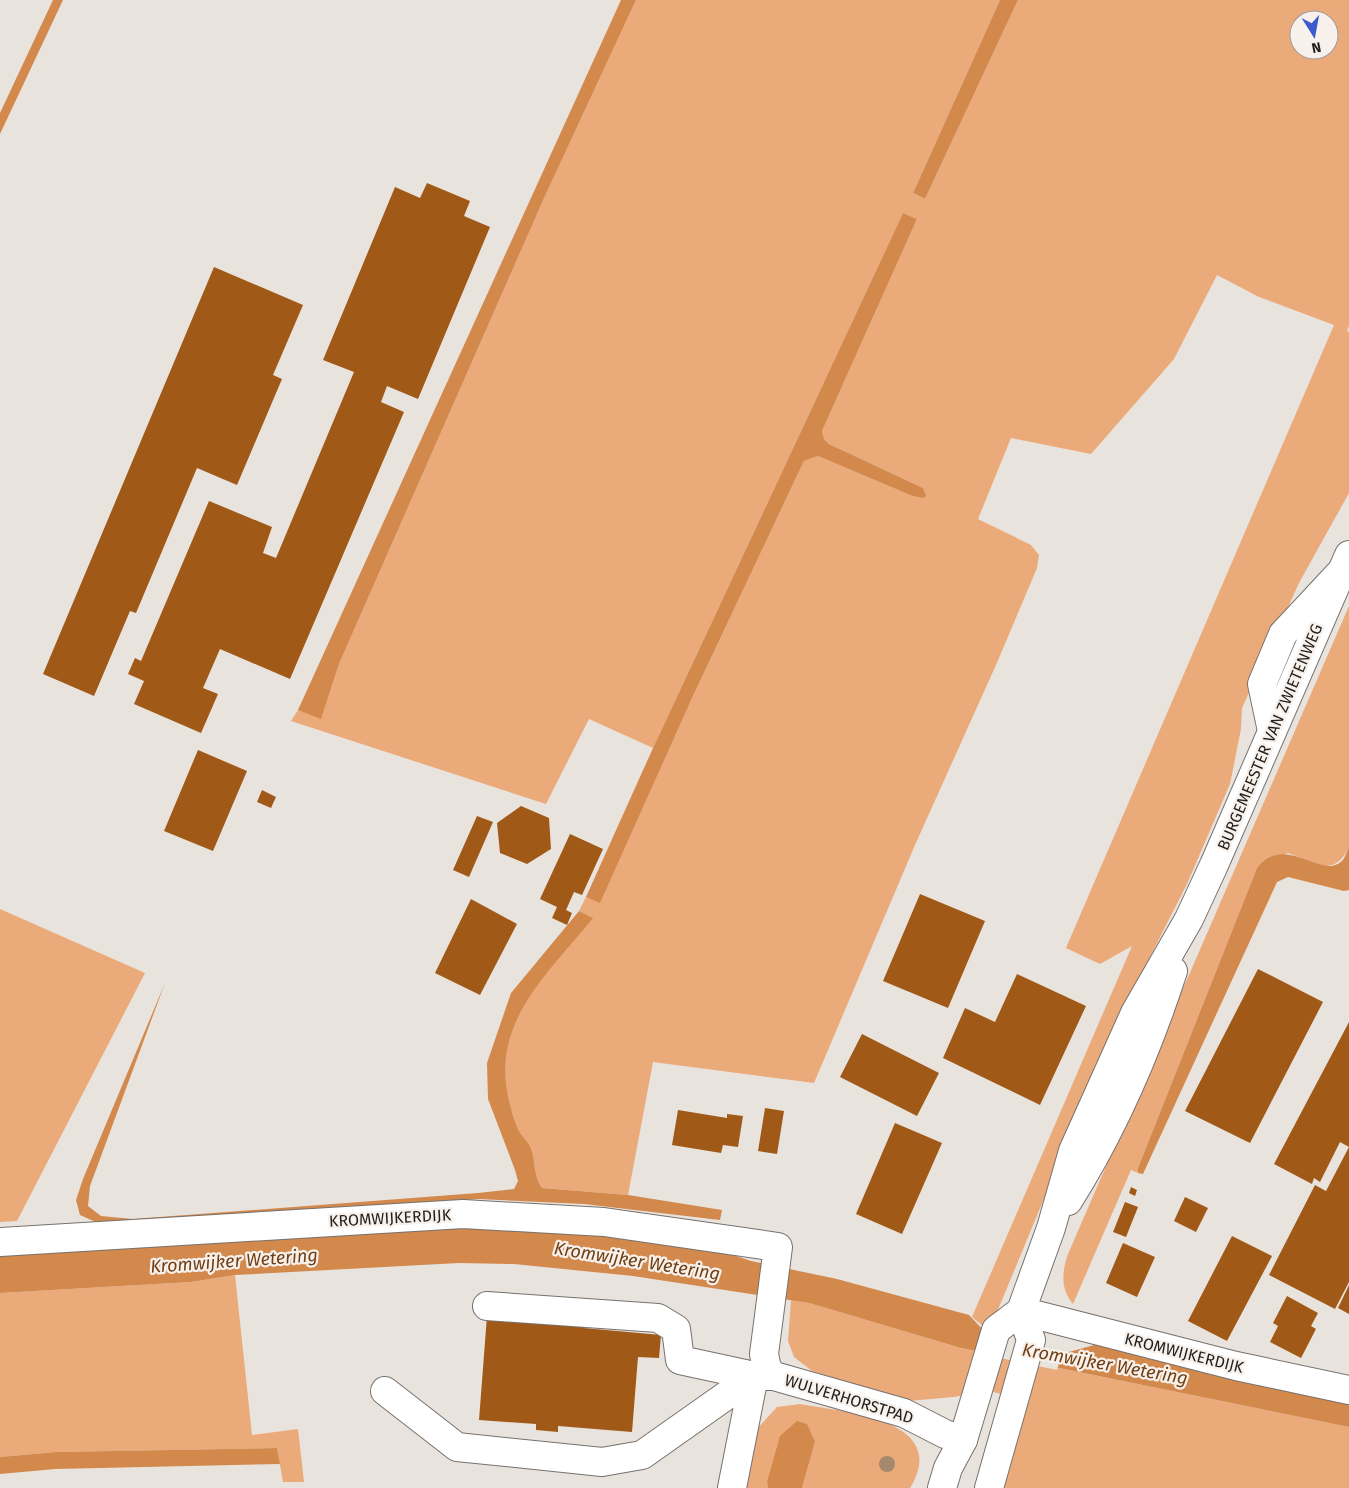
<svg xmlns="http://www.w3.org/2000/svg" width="1349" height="1488" viewBox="0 0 1349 1488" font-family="'Fira Sans',sans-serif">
	<rect width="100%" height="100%" fill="#e9e3de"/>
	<path fill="#ebaa7a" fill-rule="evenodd" d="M 636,0 L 1000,0 L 913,193 L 925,199 L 1018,0 L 1349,0 L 1349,326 L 1347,331 L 1349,332 L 1349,493 L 1299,583 L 1242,708 L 1241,729 L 1230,784 L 1187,884 L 1118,1020 L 990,1329 L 984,1327 L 972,1317 L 1132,946 L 1100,964 L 1066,948 L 1334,325 L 1259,297 L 1217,275 L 1174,359 L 1091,454 L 1011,438 L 978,519 L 1031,545 L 1039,555 L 1037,568 L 996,665 L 915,845 L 814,1083 L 653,1062 L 628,1195 L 542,1188 C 533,1175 536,1162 531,1148 C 528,1141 521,1136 518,1129 C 514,1120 511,1109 509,1100 C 490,1023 548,973 592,918 L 579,911 L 586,897 L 600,902 L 693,696 L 804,461 L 818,456 L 910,495 L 923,488 L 829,444 L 824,439 L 822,431 L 917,219 L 903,213 L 653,748 L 589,719 L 546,804 L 291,721 L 298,710 L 321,718 L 339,664 L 545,196 ZM 1299,20 L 1329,20 L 1329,50 L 1299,50 Z
		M 1349,606 L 1349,847 C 1334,879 1314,862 1288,853 L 1257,868 L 1138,1168 L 1138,1173 L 1131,1170 L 1073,1304 C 1060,1288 1062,1272 1068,1254 Z
		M 0,909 L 145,973 L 17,1221 L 0,1222 Z
		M 235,1275 L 252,1435 L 298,1429 L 304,1482 L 283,1482 L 277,1448 L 56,1452 L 0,1457 L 0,1293 L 191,1282 Z
		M 791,1300 L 809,1303 L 961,1348 L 1349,1427 L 1349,1488 L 1003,1488 L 1022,1400 L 990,1391 L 953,1397 L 909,1401 L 812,1371 L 794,1357 L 788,1341 Z
		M 800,1404 C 843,1412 952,1419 910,1488 L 802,1488 L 815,1442 L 767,1482 L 768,1488 L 746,1488 L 757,1429 L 777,1407 Z"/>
	<path fill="#d3884c" d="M 53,0 L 63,0 L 0,134 L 0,113 Z
		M 621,0 L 636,0 L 545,196 L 339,664 L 321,719 L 298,710 Z
		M 1000,0 L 1018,0 L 925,199 L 913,193 Z
		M 903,213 L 917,219 L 822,431 L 824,439 L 829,444 L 923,488 L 926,496 L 923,498 L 910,495 L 818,456 L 804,461 L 693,696 L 600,903 L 586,897 L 653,748 Z
		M 1349,847 L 1349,890 L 1344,891 L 1288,877 L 1277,882 L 1143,1174 L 1138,1173 L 1138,1168 L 1257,868 C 1286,832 1321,881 1342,861 C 1345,858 1347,851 1349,847 Z
		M 579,911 L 593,918 C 549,973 490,1022 509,1100 C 511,1109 514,1120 518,1129 C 521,1136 528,1141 531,1148 C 536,1162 533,1175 542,1188 L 628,1195 L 722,1210 L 720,1220 L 584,1204 L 479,1199 L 134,1225 L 100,1224 L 80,1215 L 76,1200 L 83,1179 L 165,983 L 90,1186 L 88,1206 L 101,1216 L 133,1219 L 478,1193 L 514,1189 L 518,1181 L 515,1170 L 488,1099 L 487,1063 L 511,993 Z
		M 473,1223 L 634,1239 L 733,1255 L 751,1261 L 837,1279 L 969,1315 L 985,1332 L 1065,1353 L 1098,1344 L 1349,1398 L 1349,1427 L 961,1348 L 809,1303 L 633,1276 L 514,1264 L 459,1263 L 235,1275 L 191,1282 L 0,1293 L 0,1253 Z
		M 797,1421 L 807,1424 L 815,1442 L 802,1488 L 768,1488 L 767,1482 L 780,1436 Z
		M 277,1448 L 280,1464 L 55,1469 L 0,1474 L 0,1457 L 56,1452 Z"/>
	<path fill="#e9e3de" d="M 986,1329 L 1063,1350 L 1057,1370 L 976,1353 Z"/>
	<path fill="#a05917" d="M 427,183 L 470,201 L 464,216 L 490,227 L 418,399 L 387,386 L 381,402 L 404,412 L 290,679 L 220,649 L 203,688 L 218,694 L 201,733 L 134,704 L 144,681 L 128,674 L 135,658 L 141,661 L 209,501 L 272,527 L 263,553 L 276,558 L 354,372 L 323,360 L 395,187 L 420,198 Z
		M 214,267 L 303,305 L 273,375 L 282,379 L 237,485 L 197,468 L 136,613 L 130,611 L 94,696 L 43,674 Z
		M 198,750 L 247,771 L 213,851 L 164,831 Z
		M 262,790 L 276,797 L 271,808 L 257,802 Z
		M 521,806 L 549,818 L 551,849 L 527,864 L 500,853 L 497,823 Z
		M 477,816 L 493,822 L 469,877 L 453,870 Z
		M 570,834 L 603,849 L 582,895 L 574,892 L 566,910 L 572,913 L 567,925 L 552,918 L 557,907 L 540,899 Z
		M 920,894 L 985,921 L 948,1008 L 883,981 Z
		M 471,899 L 517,924 L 480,995 L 435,973 Z
		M 1258,969 L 1323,1002 L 1250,1143 L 1185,1111 Z
		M 1017,974 L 1086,1006 L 1040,1105 L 943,1058 L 965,1008 L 995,1022 Z
		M 1349,1022 L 1349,1282 L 1335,1309 L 1269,1275 L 1315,1185 L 1326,1191 L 1349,1147 L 1340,1142 L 1320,1182 L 1314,1178 L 1312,1184 L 1274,1164 Z
		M 862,1034 L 939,1073 L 917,1116 L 840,1077 Z
		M 765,1108 L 784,1111 L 777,1154 L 758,1151 Z
		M 678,1110 L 727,1118 L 727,1114 L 743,1116 L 738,1147 L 723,1145 L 721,1153 L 672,1145 Z
		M 895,1123 L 942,1143 L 902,1234 L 856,1214 Z
		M 1131,1187 L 1137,1190 L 1135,1196 L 1129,1193 Z
		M 1185,1197 L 1208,1208 L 1196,1232 L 1174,1221 Z
		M 1125,1202 L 1138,1207 L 1126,1237 L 1113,1232 Z
		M 1232,1236 L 1272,1256 L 1227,1341 L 1188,1321 Z
		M 1123,1243 L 1155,1257 L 1137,1297 L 1106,1283 Z
		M 1349,1285 L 1349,1314 L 1338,1308 Z
		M 1287,1296 L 1318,1313 L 1311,1326 L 1316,1329 L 1301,1358 L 1270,1342 L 1278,1326 L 1273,1323 Z
		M 487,1316 L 584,1323 L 584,1328 L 661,1335 L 659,1358 L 638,1357 L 632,1432 L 558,1426 L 558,1432 L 536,1430 L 536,1424 L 479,1420 Z"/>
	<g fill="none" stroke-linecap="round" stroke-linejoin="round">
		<g stroke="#77716d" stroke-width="30">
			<path id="minor" d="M 1272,731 L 1262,684 L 1283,634 L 1339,574
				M 0,1242 L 463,1214 L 604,1222 L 778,1247 L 764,1354 L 767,1369 L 774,1376 L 904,1413 L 945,1434 L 963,1440
				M 487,1306 L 658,1318 L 676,1329 L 680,1360 L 754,1376 L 732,1488
				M 1021,1311 L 1236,1366 L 1349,1390
				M 385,1391 L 457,1447 L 602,1462 L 642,1455 L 754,1376 L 774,1376"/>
		</g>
		<g stroke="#77716d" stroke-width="30">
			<path id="major" d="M 1068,1201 C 1113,1130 1147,1051 1173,971
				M 942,1488 L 948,1468 L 963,1440 L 996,1330 L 1021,1311 L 1051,1228 L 1073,1151 L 1135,1013 L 1189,919 L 1214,865 L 1349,555
				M 989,1488 L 1031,1340 L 1021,1311"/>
		</g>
		<use href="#minor" stroke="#fff" stroke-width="28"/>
		<use href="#major" stroke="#fff" stroke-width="28"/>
	</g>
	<circle fill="#a6886d" cx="887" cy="1464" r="8"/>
	<g text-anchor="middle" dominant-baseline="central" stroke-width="4.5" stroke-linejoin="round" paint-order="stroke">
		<g font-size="16" fill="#211f1d" stroke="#f7f0eb">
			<text transform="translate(1270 737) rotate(-67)">BURGEMEESTER VAN ZWIETENWEG</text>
			<text transform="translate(390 1218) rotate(-3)">KROMWIJKERDIJK</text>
			<text transform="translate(1184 1353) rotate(14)">KROMWIJKERDIJK</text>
			<text transform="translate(849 1399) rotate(17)">WULVERHORSTPAD</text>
		</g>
		<g font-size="18" font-style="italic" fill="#713f13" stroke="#f7f0eb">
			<text transform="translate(234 1261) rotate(-4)">Kromwijker Wetering</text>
			<text transform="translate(637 1261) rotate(9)">Kromwijker Wetering</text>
			<text transform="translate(1105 1364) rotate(10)">Kromwijker Wetering</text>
		</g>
	</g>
	<g transform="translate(1314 35) rotate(169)"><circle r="24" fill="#f7f0eb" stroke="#a19c99"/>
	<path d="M0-4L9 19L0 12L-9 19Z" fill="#3b5bcd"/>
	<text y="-8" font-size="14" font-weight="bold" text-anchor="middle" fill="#211f1d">N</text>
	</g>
</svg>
